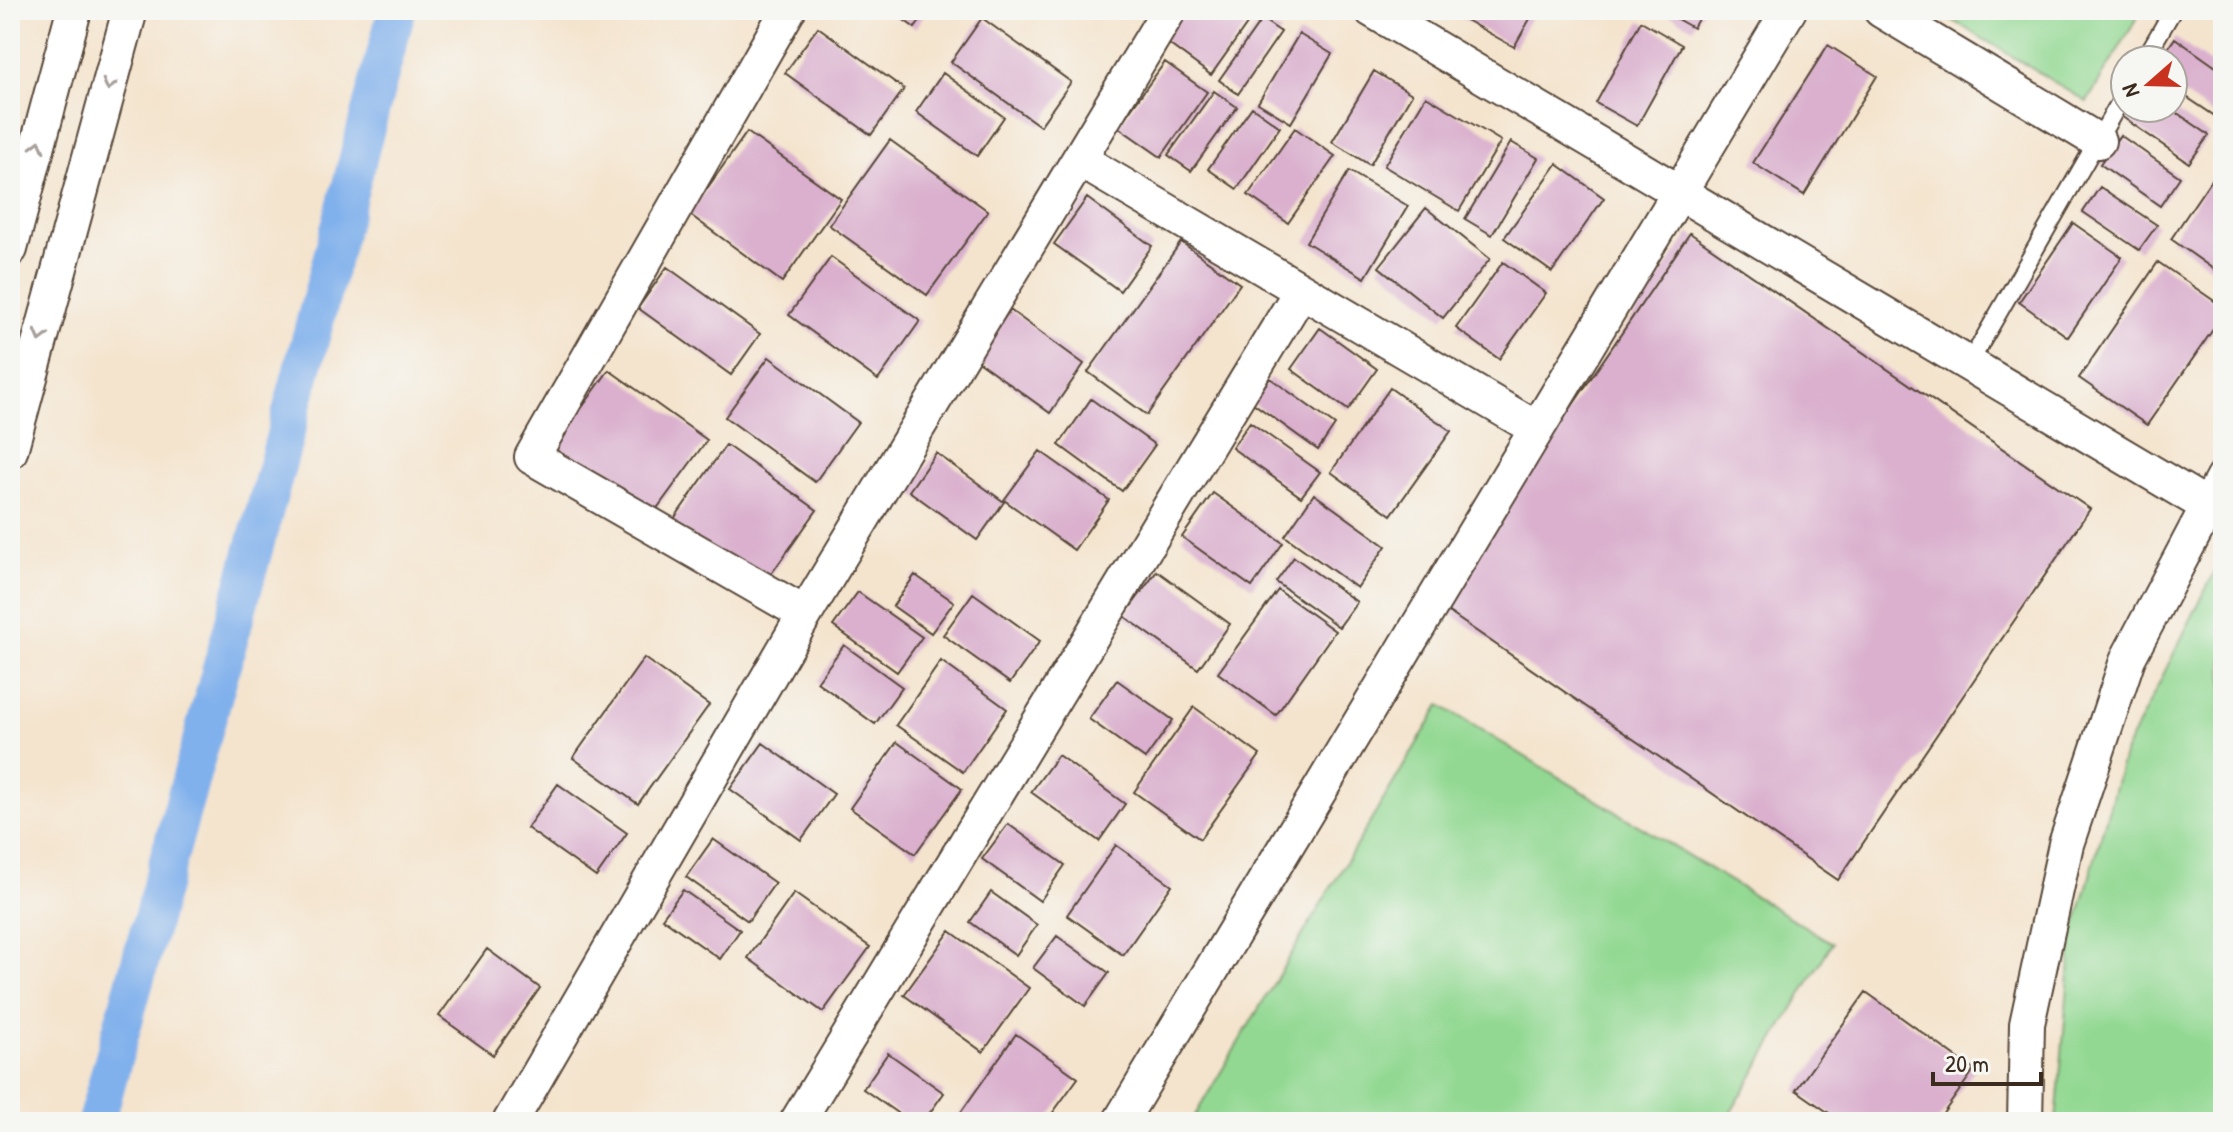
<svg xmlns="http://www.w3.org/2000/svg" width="2233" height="1132" viewBox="0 0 2233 1132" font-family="'Patrick Hand',sans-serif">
	<rect width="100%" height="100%" fill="#f6f6f2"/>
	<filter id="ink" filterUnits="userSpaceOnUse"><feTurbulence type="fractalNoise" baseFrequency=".0125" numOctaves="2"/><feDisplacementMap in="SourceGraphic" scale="16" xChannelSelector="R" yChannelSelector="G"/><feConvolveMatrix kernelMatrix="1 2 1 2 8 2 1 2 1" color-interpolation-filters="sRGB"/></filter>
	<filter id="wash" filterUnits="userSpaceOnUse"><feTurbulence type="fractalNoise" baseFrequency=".006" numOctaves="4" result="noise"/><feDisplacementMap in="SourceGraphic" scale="32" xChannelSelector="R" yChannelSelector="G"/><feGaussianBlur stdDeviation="1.8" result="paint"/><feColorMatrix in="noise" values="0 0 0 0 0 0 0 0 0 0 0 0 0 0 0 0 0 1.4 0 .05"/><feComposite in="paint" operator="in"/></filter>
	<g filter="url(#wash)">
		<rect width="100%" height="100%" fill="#f4e4ce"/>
		<path fill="#92d892" stroke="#668158" stroke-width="2" d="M 1936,10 L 2142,10 L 2087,102 Z
			M 2223,555 L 2223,1122 L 2056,1122 L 2072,940 L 2125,751 Z
			M 1440,705 L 1832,943 L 1725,1122 L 1191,1122 Z"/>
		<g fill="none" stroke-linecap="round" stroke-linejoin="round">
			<path stroke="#81b1ec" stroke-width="38" d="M 96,1122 L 278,462 L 397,10"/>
		</g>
		<g id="blocks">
			<path fill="#dab0ce" d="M 890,10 L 928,10 L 915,28 Z
				M 1183,10 L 1257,10 L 1211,75 L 1162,39 Z
				M 1448,10 L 1535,10 L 1514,47 Z
				M 1661,10 L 1703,10 L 1693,28 Z
				M 982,18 L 1071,82 L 1040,126 L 951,62 Z
				M 1262,19 L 1281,32 L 1238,94 L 1219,80 Z
				M 1641,21 L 1682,45 L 1637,126 L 1596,103 Z
				M 818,27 L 904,89 L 871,135 L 785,73 Z
				M 1299,34 L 1332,54 L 1291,123 L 1258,103 Z
				M 2175,38 L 2223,72 L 2223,104 L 2215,116 L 2173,88 L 2173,60 L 2160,60 Z
				M 1828,45 L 1877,76 L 1804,195 L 1753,163 Z
				M 1165,62 L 1207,92 L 1161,157 L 1118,127 Z
				M 1374,71 L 1412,94 L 1370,165 L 1332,142 Z
				M 943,73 L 1004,117 L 977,156 L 916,112 Z
				M 1214,91 L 1237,107 L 1191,171 L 1168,155 Z
				M 1426,96 L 1501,141 L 1459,211 L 1384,166 Z
				M 1252,107 L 1280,127 L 1237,189 L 1208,169 Z
				M 2125,108 L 2170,108 L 2209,135 L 2189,163 L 2118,114 Z
				M 1295,128 L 1335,156 L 1288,223 L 1248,195 Z
				M 747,132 L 841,199 L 782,282 L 689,214 Z
				M 2120,135 L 2180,177 L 2160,206 L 2100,164 Z
				M 890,140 L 988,211 L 927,295 L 829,225 Z
				M 1511,142 L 1538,158 L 1492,235 L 1465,219 Z
				M 2223,162 L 2223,276 L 2171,239 Z
				M 1557,164 L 1604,198 L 1552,272 L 1504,238 Z
				M 1349,171 L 1408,206 L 1365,278 L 1306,242 Z
				M 2100,187 L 2157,225 L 2139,250 L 2083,212 Z
				M 1087,198 L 1152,246 L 1120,291 L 1054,244 Z
				M 1426,208 L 1490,259 L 1443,318 L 1379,267 Z
				M 2073,223 L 2122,257 L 2068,337 L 2019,302 Z
				M 1690,233 L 2090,509 L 1838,880 L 1437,604 Z
				M 1181,242 L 1240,284 L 1147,415 L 1088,372 Z
				M 831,257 L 920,321 L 878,380 L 789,315 Z
				M 1503,262 L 1546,293 L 1499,359 L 1456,328 Z
				M 2158,262 L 2223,307 L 2223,315 L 2147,425 L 2079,378 Z
				M 667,267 L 760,334 L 731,375 L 638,308 Z
				M 1010,310 L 1084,364 L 1050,413 L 975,359 Z
				M 1320,328 L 1377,369 L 1348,410 L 1291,369 Z
				M 769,357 L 858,422 L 815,482 L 725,417 Z
				M 609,370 L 707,440 L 650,518 L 553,448 Z
				M 1270,378 L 1335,425 L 1318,450 L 1253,403 Z
				M 1390,388 L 1451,431 L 1391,515 L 1331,472 Z
				M 1091,399 L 1155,445 L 1122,491 L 1059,445 Z
				M 1250,422 L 1320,472 L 1301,497 L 1232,448 Z
				M 726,445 L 817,510 L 761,588 L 671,523 Z
				M 1040,451 L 1109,500 L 1074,550 L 1004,500 Z
				M 936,453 L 1004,502 L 977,540 L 909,491 Z
				M 1213,493 L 1283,543 L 1252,587 L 1182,537 Z
				M 1314,494 L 1386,546 L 1357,588 L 1285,536 Z
				M 1294,557 L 1357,602 L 1339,627 L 1276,582 Z
				M 1157,571 L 1230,624 L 1198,669 L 1124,616 Z
				M 915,575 L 954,602 L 931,633 L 893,606 Z
				M 1278,590 L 1335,631 L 1276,715 L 1218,673 Z
				M 858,592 L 922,637 L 897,672 L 833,626 Z
				M 973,593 L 1040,641 L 1010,683 L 943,635 Z
				M 844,645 L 902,687 L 875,724 L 817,682 Z
				M 644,658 L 709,705 L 638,804 L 573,758 Z
				M 941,661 L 1007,709 L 963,772 L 896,725 Z
				M 1117,680 L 1173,720 L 1145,759 L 1089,719 Z
				M 1194,707 L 1260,755 L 1200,839 L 1134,792 Z
				M 897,742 L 962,789 L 915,854 L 850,808 Z
				M 763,743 L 834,794 L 801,840 L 730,789 Z
				M 1058,755 L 1125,804 L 1099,841 L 1031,792 Z
				M 558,784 L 627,833 L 596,877 L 527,828 Z
				M 1008,824 L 1065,865 L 1040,901 L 982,859 Z
				M 713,839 L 775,883 L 748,921 L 686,877 Z
				M 1116,845 L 1172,885 L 1123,955 L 1067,915 Z
				M 683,890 L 740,930 L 720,959 L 662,918 Z
				M 991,892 L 1037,925 L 1016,955 L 970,922 Z
				M 794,893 L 870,947 L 823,1012 L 748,958 Z
				M 950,931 L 1029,988 L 983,1052 L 904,995 Z
				M 1057,936 L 1109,973 L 1085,1006 L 1033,968 Z
				M 487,949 L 540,988 L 493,1055 L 439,1016 Z
				M 1866,992 L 1974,1070 L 1937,1122 L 1842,1122 L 1796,1090 Z
				M 1016,1034 L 1078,1078 L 1046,1122 L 954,1122 Z
				M 888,1053 L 944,1093 L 923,1122 L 910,1122 L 863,1089 Z"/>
		</g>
	</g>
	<g filter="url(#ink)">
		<use href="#blocks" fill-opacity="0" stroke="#574638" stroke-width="2"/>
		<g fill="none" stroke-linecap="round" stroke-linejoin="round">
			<g stroke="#574638" stroke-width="20">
				<path id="service" d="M 2144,60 L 2173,10
					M 1969,364 L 2125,93"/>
			</g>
			<g stroke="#574638" stroke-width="38">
				<path id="minor" d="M 788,10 L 532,457 L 805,614
					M 1372,10 L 2223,515
					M 1881,10 L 2098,141
					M 1080,160 L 1537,429
					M 10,249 L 74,10
					M 10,451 L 130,10
					M 510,1122 L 805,614 L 1169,10
					M 797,1122 L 1301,291
					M 1120,1122 L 1789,10
					M 2025,1122 L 2027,1024 L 2066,844 L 2128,658 L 2223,478"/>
			</g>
			<use href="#service" stroke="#fff" stroke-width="16"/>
			<use href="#minor" stroke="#fff" stroke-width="34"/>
		</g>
		<defs><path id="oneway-chevron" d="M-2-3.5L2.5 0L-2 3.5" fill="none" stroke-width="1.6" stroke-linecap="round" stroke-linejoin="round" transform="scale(2)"/></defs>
		<g stroke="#a79f9a">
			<use href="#oneway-chevron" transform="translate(109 85) rotate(105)"/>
			<use href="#oneway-chevron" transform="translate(38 146) rotate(-75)"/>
			<use href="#oneway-chevron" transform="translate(41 336) rotate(105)"/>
		</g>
	</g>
	<rect width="2233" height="1132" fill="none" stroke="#f6f6f2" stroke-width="40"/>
	<g transform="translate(2149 84) rotate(250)"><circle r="38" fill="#f6f6f2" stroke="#aba49d" stroke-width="2"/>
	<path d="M0-6L14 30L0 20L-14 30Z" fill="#c8321e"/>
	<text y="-12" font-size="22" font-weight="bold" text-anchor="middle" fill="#3b2a1e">N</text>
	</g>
	<path d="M1933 1072v12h108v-12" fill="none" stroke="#3b2a1e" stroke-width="4"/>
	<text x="1945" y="1072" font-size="24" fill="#3b2a1e" stroke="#f6f6f2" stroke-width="6" paint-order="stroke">20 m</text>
</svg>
